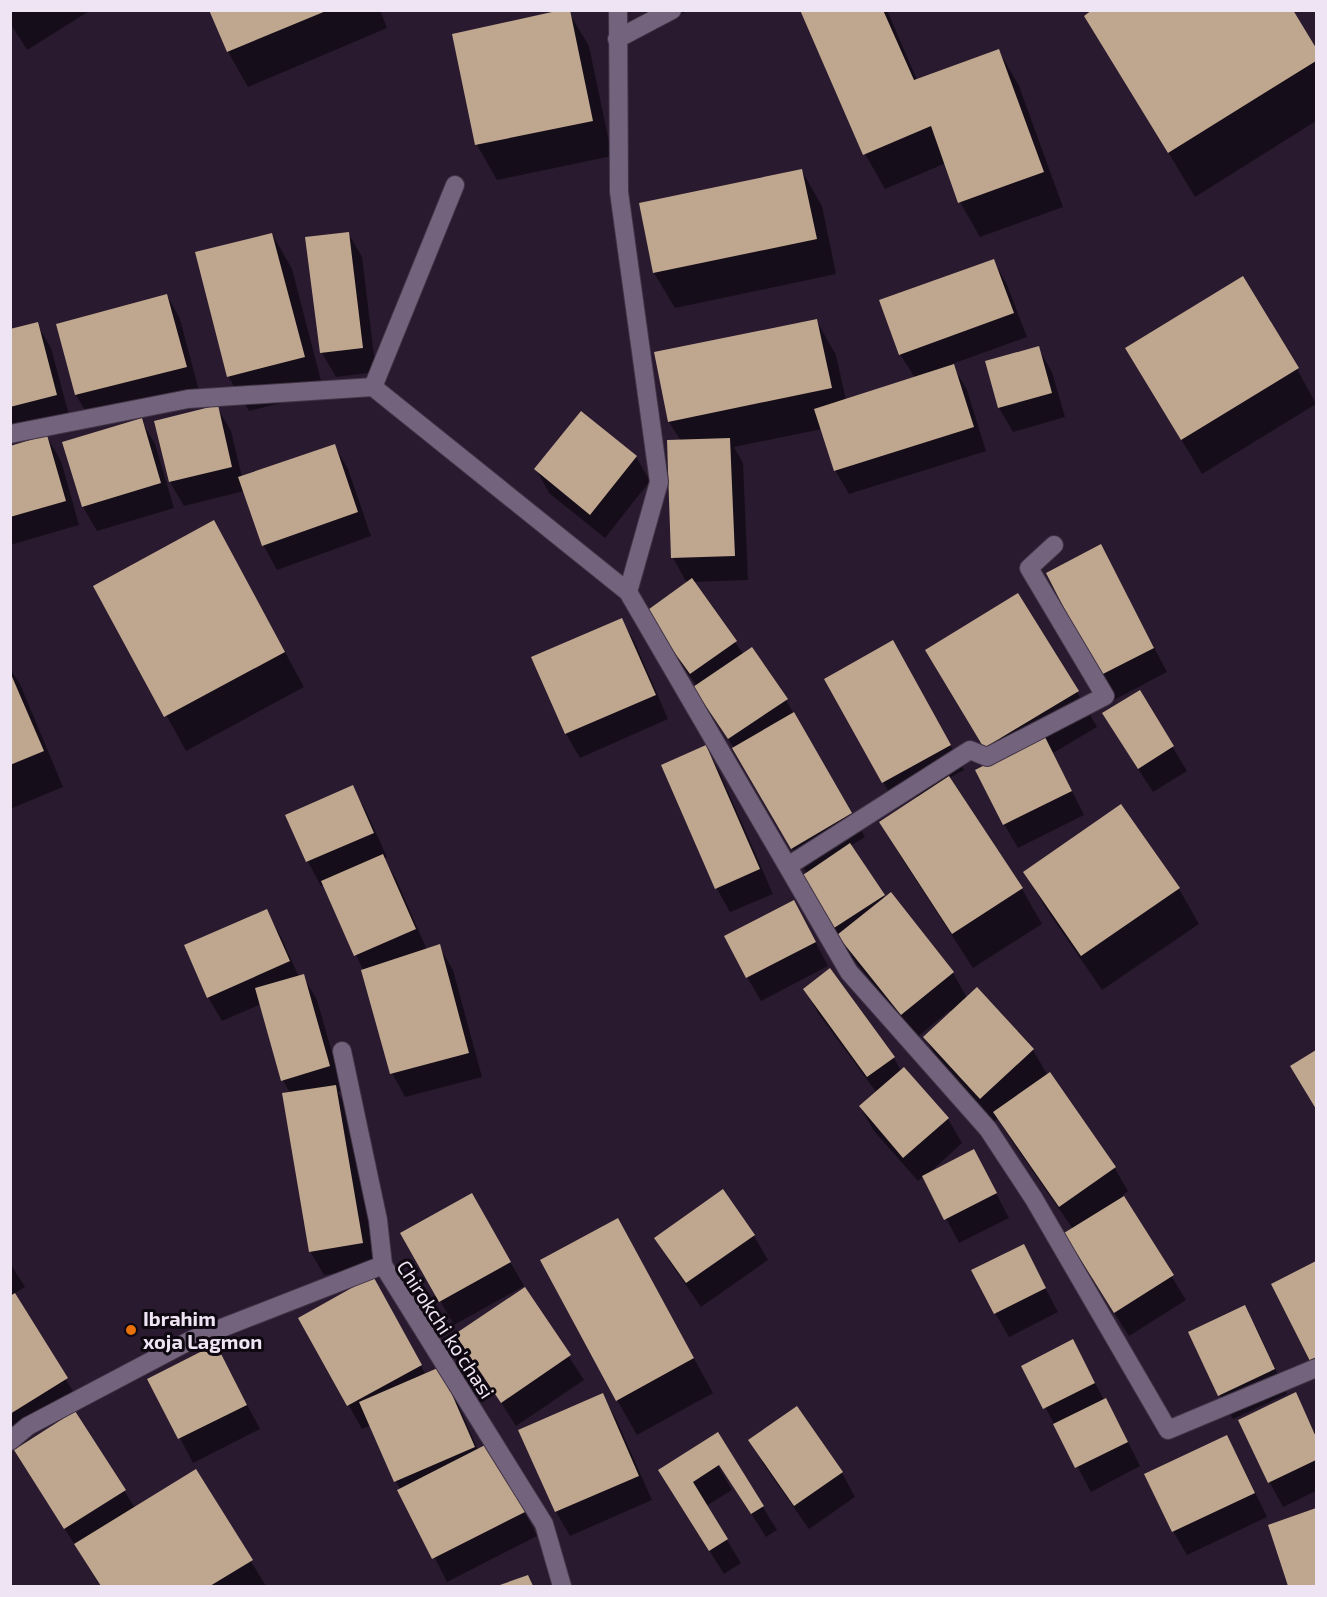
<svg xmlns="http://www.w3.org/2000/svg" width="1327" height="1597" viewBox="0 0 1327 1597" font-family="'Exo 2',sans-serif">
	<rect width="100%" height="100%" fill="#291a2f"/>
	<path fill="#0007" d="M 10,10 L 91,10 L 27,50 L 10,23 Z
		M 211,10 L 380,10 L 387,28 L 248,87 L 228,52 Z
		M 643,10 L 688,10 L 656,30 Z
		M 802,10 L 887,10 L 917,80 L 999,51 L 1019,86 L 1063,207 L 980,237 L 960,202 L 946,163 L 885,189 L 865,154 Z
		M 1291,10 L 1316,51 L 1316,121 L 1195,197 L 1086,16 Z
		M 568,11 L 589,46 L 612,156 L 497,180 L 477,145 L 453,35 Z
		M 802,171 L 822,206 L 836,274 L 675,308 L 654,273 L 640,205 Z
		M 348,233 L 362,257 L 376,372 L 336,377 L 322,353 Z
		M 272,234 L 292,269 L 324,392 L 249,411 L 228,376 Z
		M 994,261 L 1007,285 L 1027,337 L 952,364 L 967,390 L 986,451 L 849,494 L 835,470 L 822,429 L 734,447 L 743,463 L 748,580 L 693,582 L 744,655 L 786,700 L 865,837 L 850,846 L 885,899 L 890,895 L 953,973 L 967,998 L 1033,1050 L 1048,1076 L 1114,1167 L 1128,1191 L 1122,1196 L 1186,1300 L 1129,1336 L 1079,1258 L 1073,1229 L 1009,1137 L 998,1118 L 994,1122 L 938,1061 L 925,1037 L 952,1012 L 950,1010 L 916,1038 L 853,959 L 816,901 L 806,872 L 734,748 L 709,711 L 695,687 L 697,686 L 661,636 L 687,583 L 673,558 L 681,441 L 669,422 L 816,320 L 836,355 L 846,400 L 915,378 L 900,354 Z
		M 167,295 L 180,319 L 199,391 L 90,419 L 76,395 L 57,325 Z
		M 37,324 L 51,348 L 70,419 L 10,434 L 10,331 Z
		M 1038,348 L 1052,372 L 1065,417 L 1013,432 L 999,408 Z
		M 1297,369 L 1316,404 L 1202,474 L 1147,383 Z
		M 217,407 L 231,431 L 242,477 L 334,445 L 348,469 L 371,536 L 277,570 L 264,546 L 244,491 L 184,506 L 170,482 Z
		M 581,413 L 636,457 L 650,481 L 605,538 L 549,493 L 536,469 Z
		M 141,420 L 155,444 L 174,508 L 97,531 L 83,507 L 64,443 Z
		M 47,437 L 61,461 L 79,525 L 10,545 L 10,447 Z
		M 214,522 L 304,687 L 186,751 L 95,586 Z
		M 1101,546 L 1167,672 L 1114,700 L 1100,676 Z
		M 621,619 L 635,643 L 668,719 L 580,758 L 566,734 L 533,658 Z
		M 906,666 L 964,770 L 949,778 L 1022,889 L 1042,924 L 973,968 L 901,857 L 881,822 L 918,798 L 917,796 L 897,807 L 826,679 Z
		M 10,669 L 20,684 L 63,787 L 10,809 Z
		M 947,685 L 1077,692 L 1097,727 L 1053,753 L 1084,815 L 1018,848 L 1004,824 L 994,762 Z
		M 1139,692 L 1187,771 L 1153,792 L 1118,738 Z
		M 705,747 L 719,771 L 773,894 L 730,912 L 717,889 L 663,766 Z
		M 352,787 L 366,811 L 387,857 L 384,859 L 396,879 L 427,950 L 439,946 L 453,970 L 482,1077 L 405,1097 L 392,1073 L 363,970 L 324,885 L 321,886 L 308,862 L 287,816 Z
		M 1121,806 L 1179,889 L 1199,924 L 1102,990 L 1045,907 L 1025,872 Z
		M 266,911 L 280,935 L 299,977 L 303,976 L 317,1000 L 343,1091 L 338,1092 L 349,1110 L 376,1267 L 324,1275 L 310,1251 L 290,1093 L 283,1080 L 261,1004 L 222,1021 L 208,997 Z
		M 807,926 L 828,966 L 761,1001 L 747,977 Z
		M 805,989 L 894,1058 L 901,1071 L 904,1069 L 948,1119 L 962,1143 L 927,1175 L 974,1151 L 1009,1218 L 959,1243 L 924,1176 L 918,1181 L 874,1131 L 860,1107 L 877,1093 L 818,1013 Z
		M 1316,1052 L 1316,1107 L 1293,1066 Z
		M 723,1191 L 754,1236 L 768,1260 L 701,1307 L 670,1262 L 656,1238 Z
		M 472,1195 L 524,1286 L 454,1325 L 402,1234 Z
		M 1023,1246 L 1058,1312 L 1009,1337 L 995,1313 Z
		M 637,1255 L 713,1393 L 637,1435 L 617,1400 Z
		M 10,1263 L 25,1287 L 14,1294 L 80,1403 L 10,1443 Z
		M 1316,1263 L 1316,1368 L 1273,1285 Z
		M 525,1289 L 584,1380 L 516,1426 L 457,1334 Z
		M 386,1302 L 426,1375 L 439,1369 L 453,1393 L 478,1450 L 503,1469 L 537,1536 L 447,1582 L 396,1481 L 371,1425 L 362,1429 L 300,1318 Z
		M 1244,1307 L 1258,1331 L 1287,1394 L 1233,1419 L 1220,1395 Z
		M 1073,1341 L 1104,1400 L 1119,1424 L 1140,1466 L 1091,1492 L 1023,1366 Z
		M 229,1370 L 260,1429 L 193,1463 L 149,1379 Z
		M 1295,1394 L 1316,1435 L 1316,1491 L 1283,1507 L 1270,1483 L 1240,1420 Z
		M 602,1395 L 616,1419 L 652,1500 L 570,1536 L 556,1512 L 520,1431 Z
		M 75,1413 L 135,1508 L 195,1471 L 266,1586 L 101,1586 L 30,1474 Z
		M 718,1434 L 777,1530 L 766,1537 L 720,1464 L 717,1464 L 732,1490 L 706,1506 L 741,1563 L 724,1574 L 674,1494 Z
		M 1227,1437 L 1240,1461 L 1267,1517 L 1187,1555 L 1173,1531 Z
		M 750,1441 L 842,1473 L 855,1497 L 809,1529 L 764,1465 Z
		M 1316,1510 L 1316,1586 L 1290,1586 L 1270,1526 Z"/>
	<path fill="#bfa68e" d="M 209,10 L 326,10 L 326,11 L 227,52 Z
		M 561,10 L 570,10 L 593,121 L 475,145 L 452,34 Z
		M 800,10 L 883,10 L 914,80 L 999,49 L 1044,172 L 958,203 L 931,126 L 863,155 Z
		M 1092,10 L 1293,10 L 1316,48 L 1316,61 L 1168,153 L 1084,16 Z
		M 802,169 L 817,239 L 653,273 L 639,203 Z
		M 349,232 L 363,348 L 320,353 L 305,237 Z
		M 272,233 L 305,357 L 227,377 L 195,252 Z
		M 994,259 L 1014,313 L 899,355 L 879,300 Z
		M 1243,276 L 1299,368 L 1181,440 L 1125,348 Z
		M 167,294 L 187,367 L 75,395 L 56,324 Z
		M 817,319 L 832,388 L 668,422 L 654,352 Z
		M 38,322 L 57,395 L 10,407 L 10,329 Z
		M 1039,346 L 1052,393 L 998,408 L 985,361 Z
		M 954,364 L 974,427 L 834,471 L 814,409 Z
		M 218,405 L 232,467 L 169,482 L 154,421 Z
		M 581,411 L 637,456 L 590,515 L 534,469 Z
		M 142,418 L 161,483 L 82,507 L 62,442 Z
		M 47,435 L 66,501 L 10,517 L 10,446 Z
		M 730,438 L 735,556 L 671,558 L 667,440 Z
		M 335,444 L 358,512 L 262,546 L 238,477 Z
		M 214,520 L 285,652 L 164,717 L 93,586 Z
		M 1101,544 L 1154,648 L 1099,676 L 1046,573 Z
		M 692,578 L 737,641 L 690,674 L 645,612 Z
		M 1018,593 L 1079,691 L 984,748 L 925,650 Z
		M 622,618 L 656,695 L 565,734 L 531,657 Z
		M 893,640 L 951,745 L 882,783 L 824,679 Z
		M 752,647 L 788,699 L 728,739 L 693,687 Z
		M 10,672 L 44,751 L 10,765 Z
		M 1140,690 L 1174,746 L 1138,769 L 1102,713 Z
		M 794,712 L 852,813 L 791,849 L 732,748 Z
		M 1044,735 L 1072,791 L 1003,825 L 975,770 Z
		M 706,745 L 760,869 L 715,889 L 661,765 Z
		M 949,776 L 1023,888 L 952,934 L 879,822 Z
		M 353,785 L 374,833 L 306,862 L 285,815 Z
		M 1121,804 L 1180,888 L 1081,956 L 1023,872 Z
		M 850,843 L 885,895 L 834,928 L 800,877 Z
		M 383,854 L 416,929 L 354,956 L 321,881 Z
		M 891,892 L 954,972 L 901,1015 L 837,935 Z
		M 794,900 L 816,942 L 746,978 L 724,936 Z
		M 267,909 L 290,961 L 207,998 L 184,945 Z
		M 440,944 L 469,1053 L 390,1074 L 361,970 Z
		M 830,968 L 895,1057 L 867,1077 L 803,989 Z
		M 304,974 L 330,1066 L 281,1081 L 255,988 Z
		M 977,987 L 1034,1049 L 980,1099 L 923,1037 Z
		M 1316,1050 L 1316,1109 L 1290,1066 Z
		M 904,1067 L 949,1118 L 903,1158 L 859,1106 Z
		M 1050,1072 L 1116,1167 L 1059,1207 L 993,1112 Z
		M 336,1085 L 363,1243 L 309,1252 L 282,1093 Z
		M 974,1149 L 997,1193 L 944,1220 L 922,1176 Z
		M 723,1189 L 755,1235 L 686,1283 L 654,1238 Z
		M 472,1193 L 511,1262 L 439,1302 L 400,1233 Z
		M 1124,1196 L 1174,1275 L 1114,1313 L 1064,1233 Z
		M 618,1218 L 694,1358 L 616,1401 L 540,1260 Z
		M 1024,1244 L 1046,1288 L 994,1314 L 971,1270 Z
		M 1316,1261 L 1316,1357 L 1310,1361 L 1271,1284 Z
		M 373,1276 L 422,1365 L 347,1406 L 298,1318 Z
		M 525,1287 L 571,1355 L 501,1403 L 455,1334 Z
		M 15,1293 L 68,1378 L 10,1414 L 10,1296 Z
		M 1245,1305 L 1275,1369 L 1218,1396 L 1188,1332 Z
		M 1073,1339 L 1095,1383 L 1043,1409 L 1021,1366 Z
		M 216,1344 L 247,1405 L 178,1439 L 147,1379 Z
		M 440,1367 L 475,1447 L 394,1482 L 359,1402 Z
		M 1296,1392 L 1316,1437 L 1316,1460 L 1268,1483 L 1238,1420 Z
		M 603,1393 L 639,1476 L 555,1512 L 518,1430 Z
		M 1106,1398 L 1128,1442 L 1075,1468 L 1053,1424 Z
		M 797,1406 L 843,1472 L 794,1506 L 748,1440 Z
		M 75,1411 L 126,1490 L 64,1529 L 14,1450 Z
		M 718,1432 L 764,1506 L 751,1514 L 719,1465 L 693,1482 L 728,1539 L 709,1551 L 658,1470 Z
		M 1227,1435 L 1255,1493 L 1172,1532 L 1144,1474 Z
		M 489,1443 L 525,1512 L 432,1559 L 397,1490 Z
		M 196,1469 L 253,1560 L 210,1586 L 101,1586 L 74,1544 Z
		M 1316,1508 L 1316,1586 L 1288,1586 L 1268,1525 Z
		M 528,1575 L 533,1586 L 497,1586 Z"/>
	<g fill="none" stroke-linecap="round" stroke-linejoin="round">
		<g stroke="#423547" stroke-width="20">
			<path id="lane" d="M 373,387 L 455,185
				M 788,866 L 970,750 L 987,757 L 1105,696 L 1029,568 L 1054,545"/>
		</g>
		<g stroke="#423547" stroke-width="20">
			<path id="street" d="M 618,10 L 619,192 L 659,482 L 628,592
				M 617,39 L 672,10
				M 10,434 L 188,399 L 373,387 L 628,592 L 849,972 L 988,1129 L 1034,1199 L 1168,1430 L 1316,1368
				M 342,1051 L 378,1220 L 383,1265
				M 10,1441 L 28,1426 L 191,1340 L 383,1265 L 544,1524 L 562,1586"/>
		</g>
		<use href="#lane" stroke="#74637c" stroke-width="18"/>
		<use href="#street" stroke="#74637c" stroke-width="18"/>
	</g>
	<circle fill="#e8710a" stroke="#0e0811" stroke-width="2" cx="131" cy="1330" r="6"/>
	<g text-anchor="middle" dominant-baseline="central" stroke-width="6" stroke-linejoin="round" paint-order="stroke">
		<g font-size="20" font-weight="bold" fill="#efe4f3" stroke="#0e0811" text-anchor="start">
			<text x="143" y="1318">Ibrahim<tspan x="143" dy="23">xoja Lagmon</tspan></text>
		</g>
		<g font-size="20" fill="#efe4f3" stroke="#0e0811">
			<text transform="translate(446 1329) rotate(57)">Chirokchi ko'chasi</text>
		</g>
	</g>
	<rect width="1327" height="1597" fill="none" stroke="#efe4f3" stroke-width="24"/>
</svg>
